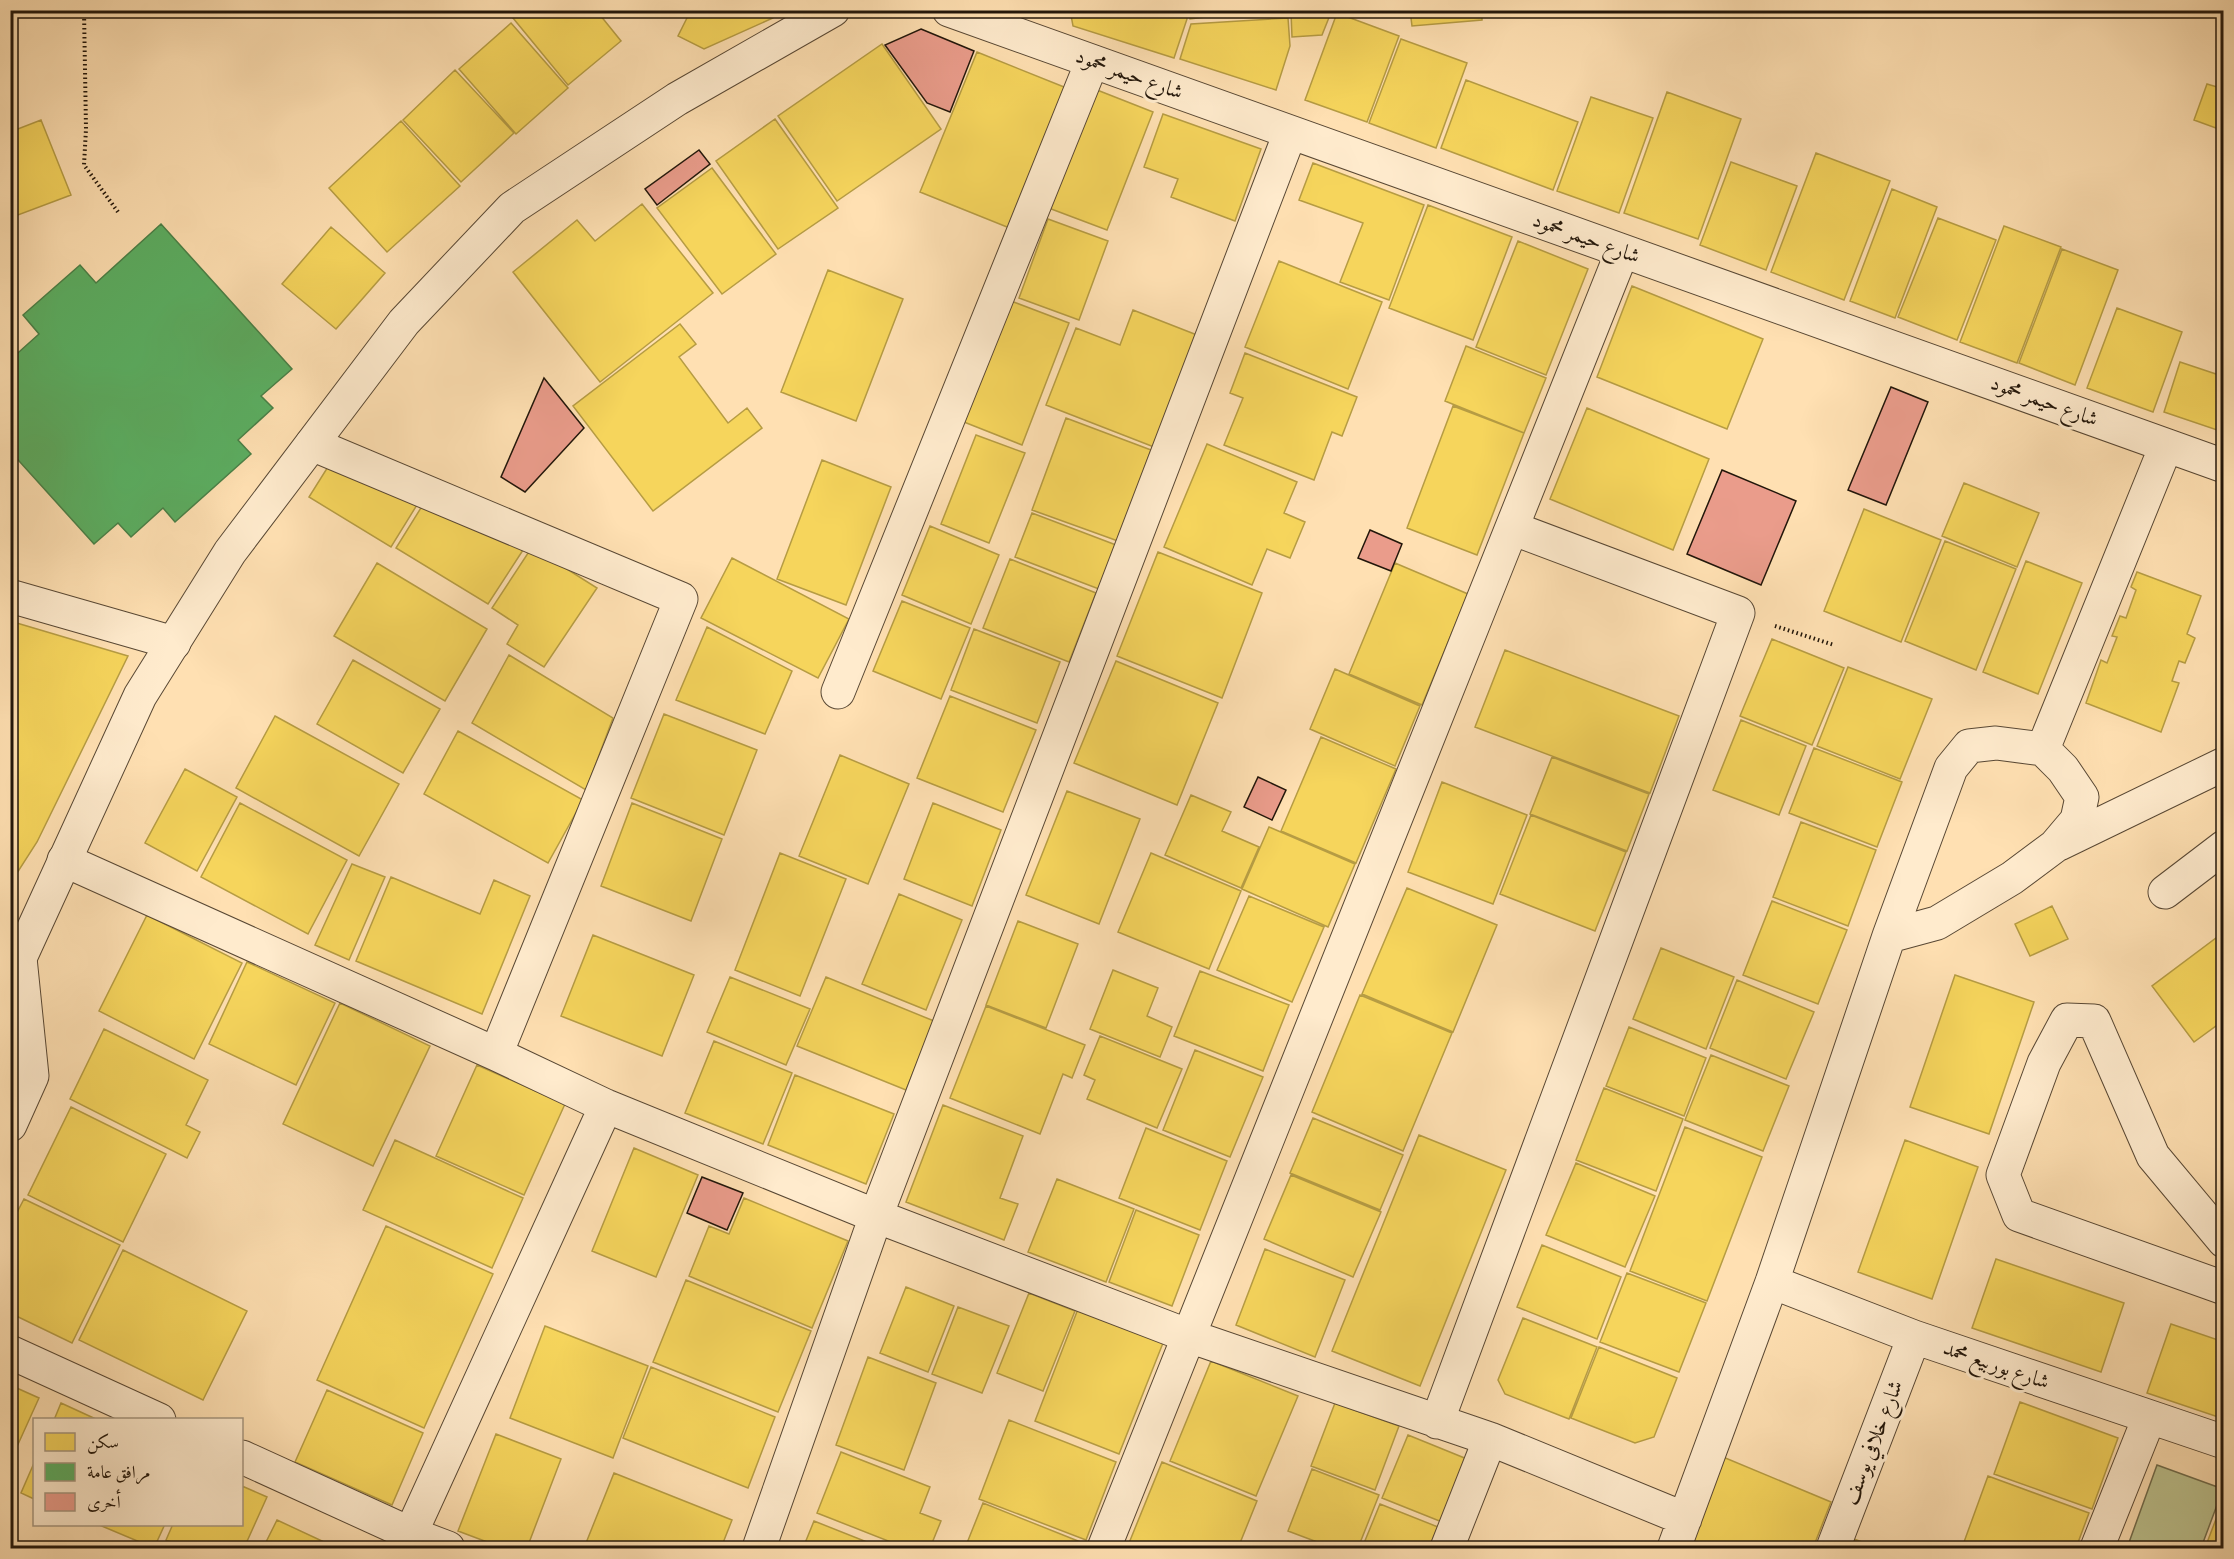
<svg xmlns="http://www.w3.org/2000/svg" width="2234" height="1559" viewBox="0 0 2234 1559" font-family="Vollkorn,Amiri,serif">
	<rect width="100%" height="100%" fill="#ffe0b2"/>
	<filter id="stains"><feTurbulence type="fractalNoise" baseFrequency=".00333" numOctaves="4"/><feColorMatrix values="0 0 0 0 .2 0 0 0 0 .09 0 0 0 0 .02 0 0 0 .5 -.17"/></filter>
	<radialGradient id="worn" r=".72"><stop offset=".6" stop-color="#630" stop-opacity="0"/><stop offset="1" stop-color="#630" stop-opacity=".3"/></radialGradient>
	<path fill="#bdc38f" stroke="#706c4c" stroke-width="1.5" d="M 2157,1465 L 2223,1489 L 2201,1548 L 2127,1548 Z"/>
	<path fill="#f6d55c" stroke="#b69c43" stroke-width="1.5" d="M 522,10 L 596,10 L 621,41 L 568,85 L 513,18 Z
		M 691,10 L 777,10 L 773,18 L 704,49 L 678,36 Z
		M 1070,10 L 1186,10 L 1187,19 L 1174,58 L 1073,26 Z
		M 1189,10 L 1264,10 L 1190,19 Z
		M 1271,10 L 1332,10 L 1322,35 L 1292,37 L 1291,12 L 1271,13 Z
		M 1343,10 L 1409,10 L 1343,15 Z
		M 1410,10 L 1482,10 L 1482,20 L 1412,26 Z
		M 1615,10 L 1688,10 L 1688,15 L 1615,13 Z
		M 1764,10 L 1835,10 L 1835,14 L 1764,13 Z
		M 1337,13 L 1399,36 L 1367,122 L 1305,100 Z
		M 1288,18 L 1290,46 L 1276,90 L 1180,59 L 1191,24 Z
		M 511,23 L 568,88 L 516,134 L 459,69 Z
		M 1401,39 L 1467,63 L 1436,148 L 1369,123 Z
		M 882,44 L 941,129 L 837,201 L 778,116 Z
		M 977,52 L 1069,89 L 1012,229 L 920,192 Z
		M 455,70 L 514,133 L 461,182 L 403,120 Z
		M 1466,80 L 1578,122 L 1553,190 L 1441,148 Z
		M 2207,84 L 2224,89 L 2224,131 L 2194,120 Z
		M 1092,88 L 1153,112 L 1107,230 L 1046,207 Z
		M 1667,92 L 1741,119 L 1698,239 L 1624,213 Z
		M 1591,97 L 1653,118 L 1619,213 L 1557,191 Z
		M 1163,114 L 1261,149 L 1235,221 L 1171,197 L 1178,179 L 1144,167 Z
		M 775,119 L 838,208 L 778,249 L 716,161 Z
		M 41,120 L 71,195 L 10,218 L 10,132 Z
		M 401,121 L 460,186 L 387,252 L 329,188 Z
		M 1816,153 L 1890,181 L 1844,300 L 1771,272 Z
		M 1731,162 L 1797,186 L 1766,270 L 1700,245 Z
		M 1313,163 L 1424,205 L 1389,300 L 1340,282 L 1363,223 L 1299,200 Z
		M 712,168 L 776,254 L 722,294 L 657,208 Z
		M 1892,189 L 1937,207 L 1895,318 L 1850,301 Z
		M 642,204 L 713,293 L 600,382 L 513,272 L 577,220 L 595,241 Z
		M 1428,205 L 1512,237 L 1473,340 L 1389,308 Z
		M 1938,218 L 1996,240 L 1957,340 L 1898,317 Z
		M 1048,219 L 1108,241 L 1079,320 L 1019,298 Z
		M 2004,226 L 2061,247 L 2017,363 L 1960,342 Z
		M 331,227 L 385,273 L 336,329 L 282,284 Z
		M 1518,241 L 1588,269 L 1546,375 L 1476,347 Z
		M 2062,249 L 2118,270 L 2075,385 L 2019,363 Z
		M 1279,261 L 1382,302 L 1348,389 L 1245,347 Z
		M 828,270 L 903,299 L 856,421 L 781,392 Z
		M 1632,286 L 1763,339 L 1727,429 L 1597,377 Z
		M 1011,301 L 1069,323 L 1022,445 L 964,422 Z
		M 2117,308 L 2182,332 L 2153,412 L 2087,388 Z
		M 1133,310 L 1197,335 L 1154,447 L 1046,405 L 1076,328 L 1120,345 Z
		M 680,324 L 696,344 L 679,357 L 728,423 L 747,408 L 762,428 L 653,511 L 573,406 Z
		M 1466,346 L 1546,378 L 1524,433 L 1445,401 Z
		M 1245,353 L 1357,397 L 1342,436 L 1332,432 L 1314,480 L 1224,445 L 1243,398 L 1230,393 Z
		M 2180,362 L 2219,375 L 2224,362 L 2223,432 L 2164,412 Z
		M 1453,406 L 1524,433 L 1477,555 L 1407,528 Z
		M 1587,408 L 1709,459 L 1673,550 L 1550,499 Z
		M 1066,418 L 1151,450 L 1118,541 L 1032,510 Z
		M 976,435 L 1025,453 L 989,543 L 941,524 Z
		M 1207,444 L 1297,482 L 1284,513 L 1305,522 L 1290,558 L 1267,549 L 1252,585 L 1164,547 Z
		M 822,460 L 891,487 L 846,605 L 777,579 Z
		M 331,462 L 420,500 L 391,547 L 309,497 Z
		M 1964,483 L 2039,513 L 2017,567 L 1942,536 Z
		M 424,503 L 525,547 L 488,604 L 396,548 Z
		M 1864,509 L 1941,540 L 1901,642 L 1824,611 Z
		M 1032,513 L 1116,545 L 1099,589 L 1015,557 Z
		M 930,526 L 999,555 L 971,624 L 902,595 Z
		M 1945,541 L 2016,569 L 1976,670 L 1905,641 Z
		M 532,547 L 597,588 L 544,667 L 507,644 L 518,625 L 492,608 Z
		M 1158,552 L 1262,593 L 1222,698 L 1117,656 Z
		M 732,558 L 849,619 L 818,678 L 701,618 Z
		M 1010,559 L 1096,593 L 1069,662 L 983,628 Z
		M 2026,561 L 2082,583 L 2038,694 L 1983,672 Z
		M 377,563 L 487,629 L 445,701 L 334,636 Z
		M 1395,563 L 1468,594 L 1422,705 L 1349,674 Z
		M 2137,572 L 2201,596 L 2187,634 L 2195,638 L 2185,663 L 2179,661 L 2172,681 L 2179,683 L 2161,732 L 2086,703 L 2101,660 L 2107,663 L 2117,637 L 2112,636 L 2120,616 L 2126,618 L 2136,590 L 2131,587 Z
		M 902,601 L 970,628 L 941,699 L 873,671 Z
		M 10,621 L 128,656 L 37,842 L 10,884 Z
		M 707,627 L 792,671 L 765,734 L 676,700 Z
		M 974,629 L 1060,662 L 1037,723 L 951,690 Z
		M 1772,639 L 1844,668 L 1812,745 L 1740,716 Z
		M 1505,650 L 1679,716 L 1650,793 L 1475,727 Z
		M 509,655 L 613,718 L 586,790 L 472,723 Z
		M 353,660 L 440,709 L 403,773 L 317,724 Z
		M 1116,661 L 1218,703 L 1177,805 L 1074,763 Z
		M 1848,667 L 1932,699 L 1900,779 L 1817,746 Z
		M 1335,669 L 1420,706 L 1395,766 L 1310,729 Z
		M 950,696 L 1036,730 L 1003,812 L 917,778 Z
		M 664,714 L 757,750 L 724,835 L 631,798 Z
		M 275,716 L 399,784 L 359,856 L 236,788 Z
		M 1741,720 L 1806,746 L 1779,815 L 1713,790 Z
		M 458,731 L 583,800 L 548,863 L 424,794 Z
		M 1321,737 L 1396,769 L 1356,863 L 1281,831 Z
		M 1814,748 L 1902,782 L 1877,847 L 1789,813 Z
		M 840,755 L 909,784 L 868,884 L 799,856 Z
		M 1552,757 L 1649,794 L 1627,851 L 1530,814 Z
		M 185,769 L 237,797 L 197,871 L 145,843 Z
		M 1442,782 L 1527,815 L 1493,904 L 1408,872 Z
		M 1067,791 L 1140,819 L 1099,924 L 1026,895 Z
		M 1191,795 L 1231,812 L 1222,831 L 1259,847 L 1241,888 L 1165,855 Z
		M 240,803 L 347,860 L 308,934 L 201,877 Z
		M 632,803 L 722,839 L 691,921 L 601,886 Z
		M 933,803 L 1001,830 L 972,906 L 904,879 Z
		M 1531,815 L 1626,852 L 1595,931 L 1500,894 Z
		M 1801,822 L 1876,850 L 1848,926 L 1773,897 Z
		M 1269,827 L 1355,864 L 1328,927 L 1242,889 Z
		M 780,853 L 846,879 L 800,996 L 735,970 Z
		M 1151,853 L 1241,891 L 1209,969 L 1118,932 Z
		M 352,864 L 385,877 L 349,960 L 315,945 Z
		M 391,877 L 480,914 L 494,880 L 530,896 L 482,1014 L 356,961 Z
		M 1407,888 L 1497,925 L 1453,1032 L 1362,994 Z
		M 899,894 L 962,920 L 926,1010 L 862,984 Z
		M 1249,896 L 1324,927 L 1292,1002 L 1217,970 Z
		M 1772,901 L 1847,930 L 1818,1004 L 1743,975 Z
		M 2052,906 L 2068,939 L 2030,956 L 2015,924 Z
		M 147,915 L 242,963 L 194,1059 L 99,1011 Z
		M 1018,921 L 1078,944 L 1046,1028 L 986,1005 Z
		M 2224,932 L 2224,1020 L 2194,1042 L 2152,986 Z
		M 593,935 L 694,975 L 662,1056 L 561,1016 Z
		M 1661,948 L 1734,977 L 1706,1049 L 1633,1019 Z
		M 247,962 L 335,1003 L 296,1085 L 209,1044 Z
		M 1113,970 L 1158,988 L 1147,1016 L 1172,1027 L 1160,1057 L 1090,1029 Z
		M 1200,971 L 1289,1005 L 1263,1071 L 1174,1036 Z
		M 1955,975 L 2034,1002 L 1989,1134 L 1910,1107 Z
		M 730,977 L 810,1009 L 786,1065 L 707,1032 Z
		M 826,977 L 934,1021 L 906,1090 L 797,1046 Z
		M 1737,980 L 1814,1012 L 1786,1079 L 1710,1048 Z
		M 1360,995 L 1452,1033 L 1403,1151 L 1312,1112 Z
		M 340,1003 L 430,1046 L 373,1166 L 283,1124 Z
		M 986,1006 L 1085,1045 L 1072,1078 L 1063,1074 L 1040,1134 L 950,1098 Z
		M 1629,1027 L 1706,1058 L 1684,1116 L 1606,1086 Z
		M 104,1029 L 208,1080 L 186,1125 L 200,1132 L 187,1158 L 70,1099 Z
		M 1100,1036 L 1182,1069 L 1157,1128 L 1087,1099 L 1095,1080 L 1084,1075 Z
		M 714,1041 L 792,1073 L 763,1144 L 685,1113 Z
		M 1195,1050 L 1263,1077 L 1230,1157 L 1163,1130 Z
		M 1711,1055 L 1789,1086 L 1763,1151 L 1685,1120 Z
		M 477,1065 L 565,1104 L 524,1195 L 436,1156 Z
		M 795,1075 L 894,1114 L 866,1184 L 768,1145 Z
		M 1604,1088 L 1683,1119 L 1656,1191 L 1576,1160 Z
		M 943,1105 L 1023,1136 L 1000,1198 L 1018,1204 L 1004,1240 L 906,1202 Z
		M 71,1107 L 166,1154 L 123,1242 L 28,1195 Z
		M 1313,1118 L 1403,1155 L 1380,1210 L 1290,1173 Z
		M 1685,1127 L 1762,1157 L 1707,1301 L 1630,1271 Z
		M 1146,1128 L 1227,1161 L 1200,1230 L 1119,1198 Z
		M 1419,1135 L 1506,1170 L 1420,1386 L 1332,1351 Z
		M 395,1140 L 523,1198 L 492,1268 L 363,1210 Z
		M 1905,1140 L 1978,1167 L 1932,1299 L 1858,1272 Z
		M 634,1148 L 698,1175 L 656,1277 L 592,1251 Z
		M 1576,1163 L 1655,1196 L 1625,1267 L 1546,1235 Z
		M 1291,1175 L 1381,1212 L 1353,1277 L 1264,1239 Z
		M 1057,1179 L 1134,1209 L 1106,1282 L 1028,1252 Z
		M 744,1198 L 848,1241 L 812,1328 L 689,1276 L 709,1226 L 729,1234 Z
		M 24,1199 L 120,1245 L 72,1343 L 10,1313 L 10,1226 Z
		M 1136,1210 L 1199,1235 L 1172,1306 L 1109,1282 Z
		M 386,1226 L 493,1274 L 424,1428 L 317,1380 Z
		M 1542,1245 L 1621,1277 L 1597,1339 L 1517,1307 Z
		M 1265,1249 L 1345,1280 L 1315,1357 L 1236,1325 Z
		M 123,1250 L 247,1311 L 203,1400 L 79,1340 Z
		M 1996,1259 L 2124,1303 L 2101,1372 L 1972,1328 Z
		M 1627,1273 L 1706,1303 L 1679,1372 L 1600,1342 Z
		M 686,1280 L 811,1331 L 778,1412 L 653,1362 Z
		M 906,1287 L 954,1306 L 928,1372 L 880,1353 Z
		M 1029,1293 L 1075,1311 L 1043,1391 L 997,1373 Z
		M 958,1307 L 1009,1326 L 982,1393 L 932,1374 Z
		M 1078,1309 L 1163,1343 L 1119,1454 L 1035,1421 Z
		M 1523,1318 L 1597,1347 L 1569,1419 L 1505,1394 L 1498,1380 Z
		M 2171,1324 L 2224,1342 L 2224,1419 L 2147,1393 Z
		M 545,1326 L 648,1366 L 613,1458 L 510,1418 Z
		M 1599,1347 L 1677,1378 L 1654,1437 L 1635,1443 L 1571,1418 Z
		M 868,1357 L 936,1383 L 904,1470 L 836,1445 Z
		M 1211,1361 L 1298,1396 L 1256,1496 L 1170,1461 Z
		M 651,1367 L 775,1417 L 748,1488 L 623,1438 Z
		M 10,1385 L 39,1398 L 10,1462 Z
		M 327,1390 L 423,1433 L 392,1505 L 295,1462 Z
		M 2020,1402 L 2118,1438 L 2092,1509 L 1994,1474 Z
		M 61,1403 L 98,1420 L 54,1420 Z
		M 1335,1403 L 1399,1426 L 1375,1490 L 1311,1466 Z
		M 1009,1420 L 1116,1462 L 1086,1540 L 979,1499 Z
		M 496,1434 L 561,1459 L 527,1548 L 503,1548 L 458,1531 Z
		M 1408,1435 L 1467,1459 L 1442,1522 L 1382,1498 Z
		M 841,1452 L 930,1487 L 920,1513 L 941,1521 L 930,1548 L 906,1548 L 817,1513 Z
		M 1723,1457 L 1831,1502 L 1813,1548 L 1686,1548 Z
		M 1162,1462 L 1257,1501 L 1238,1548 L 1143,1548 L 1129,1543 Z
		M 34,1463 L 34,1499 L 21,1493 Z
		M 1312,1469 L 1379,1495 L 1358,1548 L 1333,1548 L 1288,1531 Z
		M 614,1473 L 732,1520 L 721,1548 L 584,1548 Z
		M 1988,1476 L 2089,1513 L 2076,1548 L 1981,1548 L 1964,1542 Z
		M 242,1486 L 267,1497 L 244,1548 L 185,1548 L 166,1540 L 173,1524 L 242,1524 Z
		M 2224,1498 L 2224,1548 L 2205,1548 Z
		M 983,1503 L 1083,1543 L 1081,1548 L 965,1548 Z
		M 1380,1504 L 1438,1527 L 1429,1548 L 1362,1548 Z
		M 277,1520 L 337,1548 L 263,1548 Z
		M 814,1521 L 882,1548 L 803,1548 Z
		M 97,1524 L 165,1524 L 154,1548 Z
		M 1854,1539 L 1878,1548 L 1851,1548 Z"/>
	<path fill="#5aae61" stroke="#498047" stroke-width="1.5" d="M 161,224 L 292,369 L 261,396 L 273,408 L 238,440 L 251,454 L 175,522 L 163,508 L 131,537 L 118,523 L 94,544 L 10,451 L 10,360 L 39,334 L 23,315 L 80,265 L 96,283 Z"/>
	<path fill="#ea9c8b" stroke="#22160a" stroke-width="1.5" d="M 921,29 L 974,51 L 950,112 L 927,103 L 885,45 Z
		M 699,150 L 710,164 L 657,205 L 645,189 Z
		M 544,378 L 584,428 L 525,492 L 501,477 Z
		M 1891,387 L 1928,402 L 1886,505 L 1848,490 Z
		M 1722,470 L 1796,501 L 1761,585 L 1687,554 Z
		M 1370,530 L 1402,544 L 1391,571 L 1358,558 Z
		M 1258,777 L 1286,790 L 1272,820 L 1244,807 Z
		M 702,1177 L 743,1193 L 727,1230 L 687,1213 Z"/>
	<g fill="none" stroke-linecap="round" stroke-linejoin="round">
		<g stroke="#594834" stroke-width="35">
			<path id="minor" d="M 949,10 L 2224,466
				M 312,444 L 681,599 L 496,1054
				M 10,596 L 174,643
				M 838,692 L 1092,62
				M 2043,749 L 2063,769 L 2082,797 L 2077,820 L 2055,846 L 2012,878 L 1937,923 L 1889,936 L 1951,768 L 1969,746 L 1996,743 L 2043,749 L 2166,446
				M 2059,844 L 2224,764
				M 64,860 L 496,1054 L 606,1106 L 876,1216 L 1189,1336 L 1490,1439 L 1685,1519
				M 2165,892 L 2224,847
				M 10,1125 L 32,1076 L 20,958
				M 2224,1241 L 2153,1156 L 2094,1021 L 2067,1020 L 2044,1063 L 2003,1175 L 2019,1215 L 2224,1288
				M 1772,1282 L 1914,1337 L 2224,1442
				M 10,1352 L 159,1420
				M 1437,1422 L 1738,613 L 1512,528
				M 242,1457 L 411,1534 L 448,1548
				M 404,1548 L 606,1106
				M 759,1548 L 876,1216 L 1290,133
				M 1104,1548 L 1622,252
				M 1447,1548 L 1490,1439
				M 1674,1548 L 1772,1282 L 1889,936
				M 1833,1548 L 1914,1337
				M 2097,1548 L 2149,1418"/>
		</g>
		<g stroke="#594834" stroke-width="35">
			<path id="tertiary" d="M 10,965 L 20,958 L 140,696 L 230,552 L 404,322 L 512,208 L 677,99 L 833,10"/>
		</g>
		<path stroke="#22160a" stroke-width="4" stroke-dasharray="1.5 3" stroke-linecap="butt" d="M 84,10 L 86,129 L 84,165 L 118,212
			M 1775,626 L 1834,645"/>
		<use href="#minor" stroke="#ffebcd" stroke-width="33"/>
		<use href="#tertiary" stroke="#ffebcd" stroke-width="33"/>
	</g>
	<g text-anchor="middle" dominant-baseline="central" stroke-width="6" stroke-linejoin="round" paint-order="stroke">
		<g font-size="21" fill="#22160a" stroke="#ffebcd">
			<text transform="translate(1129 75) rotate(20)">شارع حيمر محمود</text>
			<text transform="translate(1586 239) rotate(20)">شارع حيمر محمود</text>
			<text transform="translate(2044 402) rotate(20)">شارع حيمر محمود</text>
			<text transform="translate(1996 1366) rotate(19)">شارع بوربيع محمد</text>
			<text transform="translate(1874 1443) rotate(-69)">شارع خلافي يوسف</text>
		</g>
	</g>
	<rect width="2234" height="1559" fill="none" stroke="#ffe0b2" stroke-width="36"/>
	<rect x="12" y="12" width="2210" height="1535" fill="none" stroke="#22160a" stroke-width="3"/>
	<rect x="18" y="18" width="2198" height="1523" fill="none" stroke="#22160a" stroke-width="1.5"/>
	<rect x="33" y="1418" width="210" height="108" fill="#ffebcd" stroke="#a7967f" stroke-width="1.5"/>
	<rect x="45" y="1433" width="30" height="18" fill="#f6d55c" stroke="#a7967f" stroke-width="1.5"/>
	<text x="87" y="1448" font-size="18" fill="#22160a">سكن</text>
	<rect x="45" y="1463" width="30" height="18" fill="#5aae61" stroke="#a7967f" stroke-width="1.5"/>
	<text x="87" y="1478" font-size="18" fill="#22160a">مرافق عامة</text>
	<rect x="45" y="1493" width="30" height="18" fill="#ea9c8b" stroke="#a7967f" stroke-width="1.5"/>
	<text x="87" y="1508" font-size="18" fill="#22160a">أخرى</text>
	<rect width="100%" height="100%" filter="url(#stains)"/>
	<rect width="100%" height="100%" fill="url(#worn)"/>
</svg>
